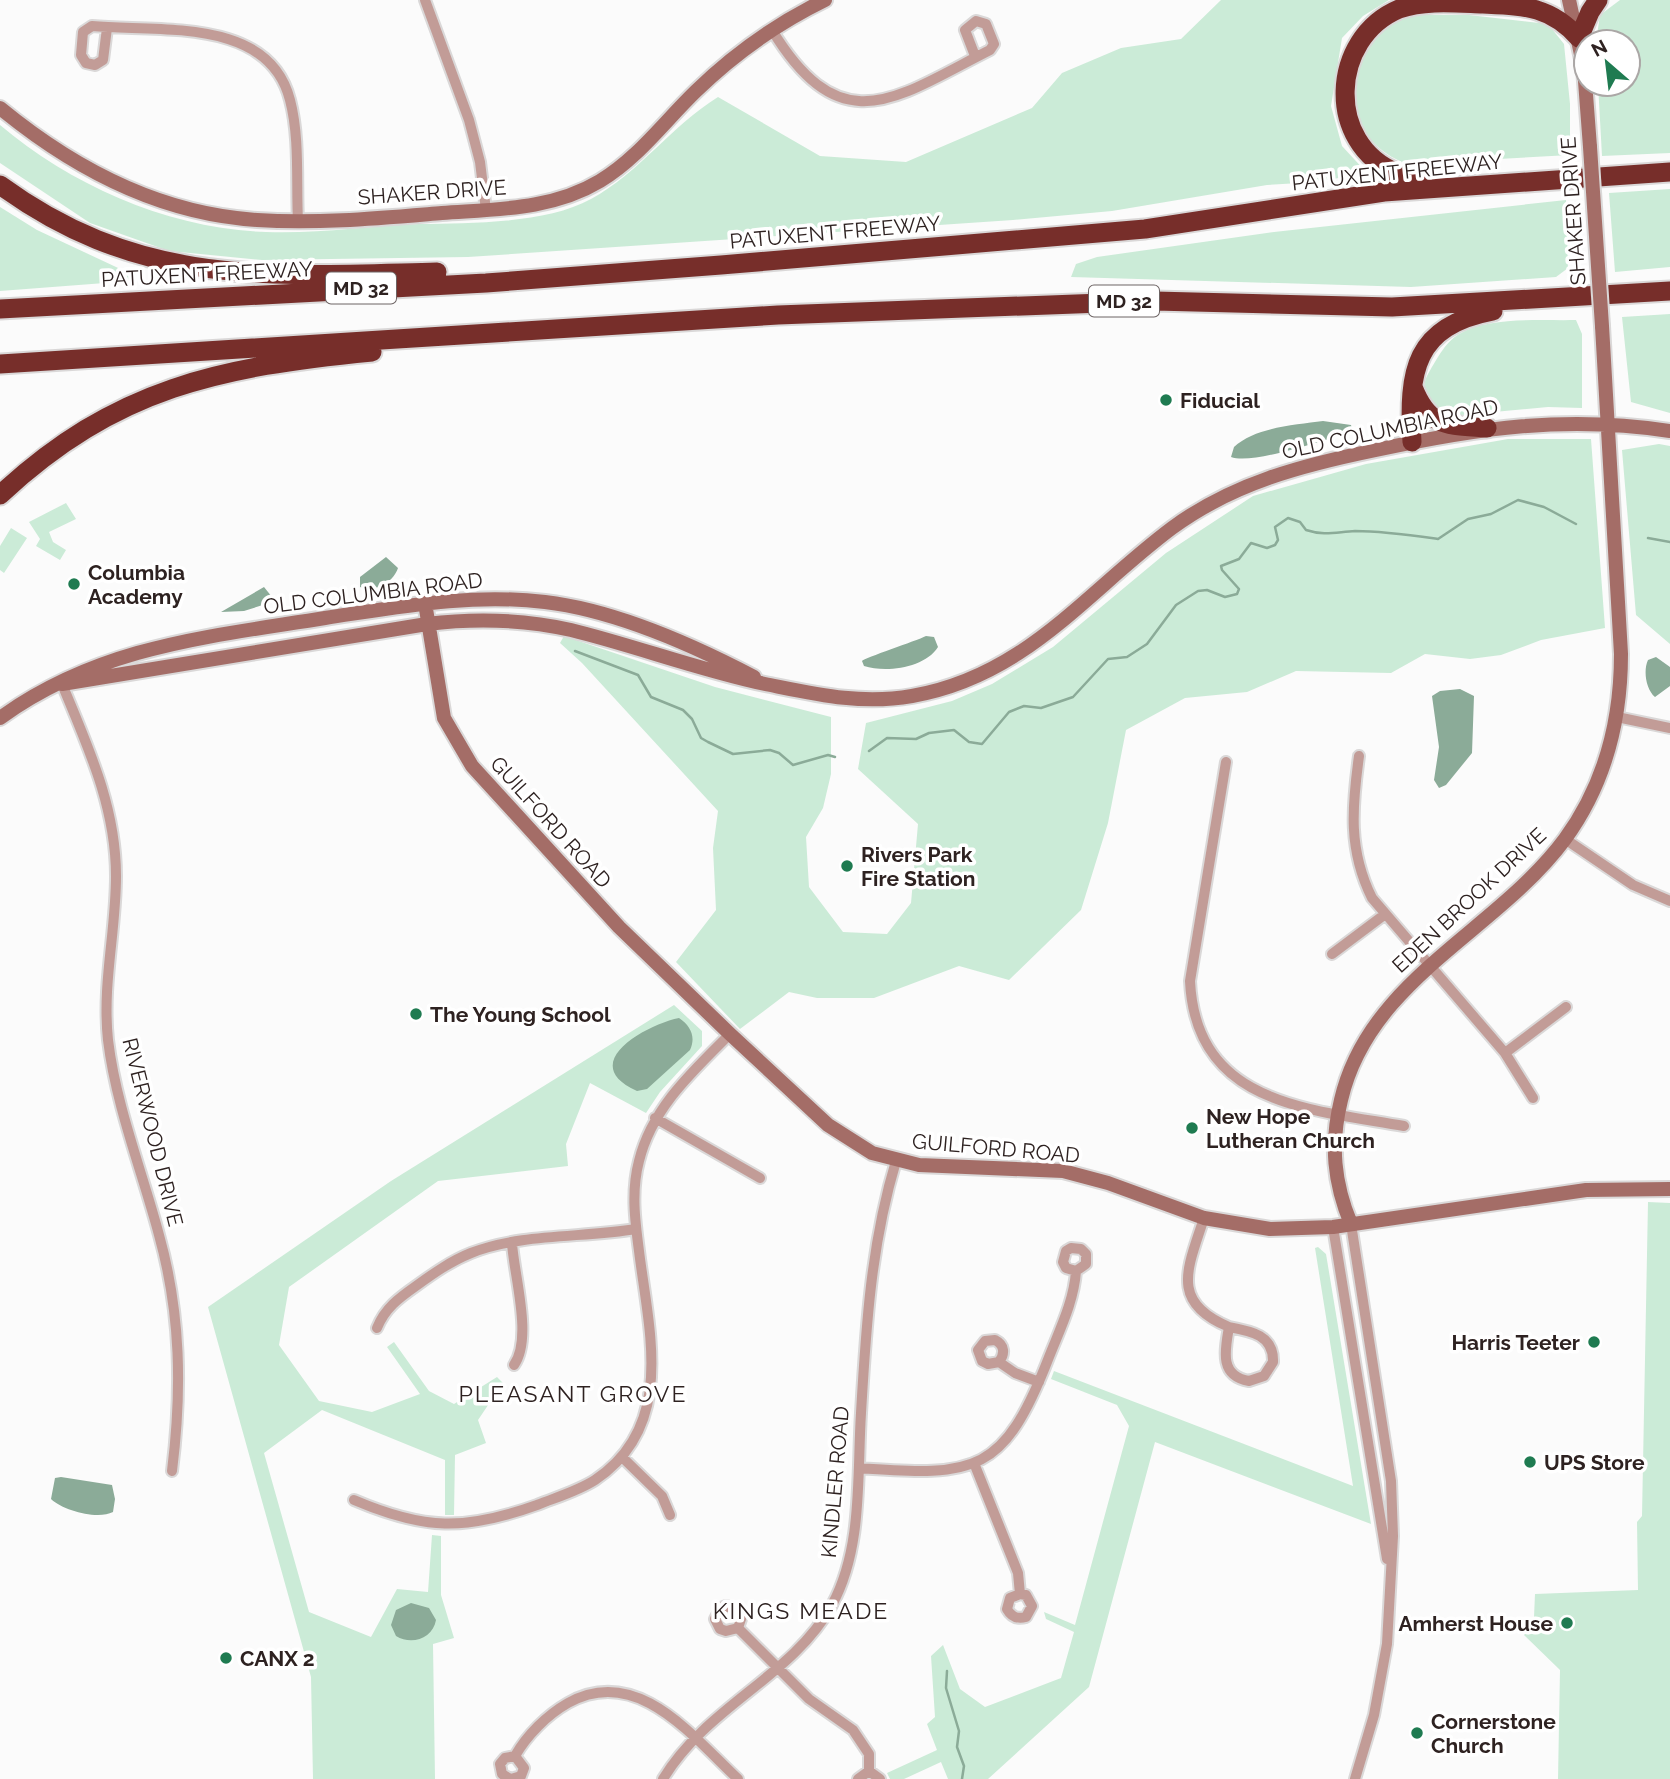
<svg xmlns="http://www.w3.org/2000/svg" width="1670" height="1779" viewBox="0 0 1670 1779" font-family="Raleway,sans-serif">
	<rect width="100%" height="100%" fill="#fbfbfb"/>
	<path fill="#cbebd7" d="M 1221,0 L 1389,0 L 1363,16 L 1342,38 L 1331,106 L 1342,146 L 1367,173 L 1316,182 L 1267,185 L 1112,211 L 1013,220 L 468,257 L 262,260 L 169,251 L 90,223 L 0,163 L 0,125 C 72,186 170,229 266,232 C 316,234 368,226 419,224 C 469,223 546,224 591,199 C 639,173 671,126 718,97 L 820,156 L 906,162 L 1032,108 L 1062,73 L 1121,48 L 1181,39 Z
		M 1620,0 L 1670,0 L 1670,153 L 1602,156 L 1598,84 L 1628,84 L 1628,42 L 1596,42 L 1600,15 Z
		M 1406,15 L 1469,15 L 1548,24 L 1564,44 L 1570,104 L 1570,155 L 1407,164 C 1385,156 1365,139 1357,117 C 1350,98 1359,48 1374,35 C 1383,27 1396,21 1406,15 Z
		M 1670,189 L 1670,267 L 1615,272 L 1609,193 Z
		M 1566,200 L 1568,268 L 1556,277 L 1411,287 L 1071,277 L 1076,264 L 1097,257 L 1274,232 Z
		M 0,207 L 37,230 L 131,274 L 131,281 L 0,291 Z
		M 1670,314 L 1670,413 L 1631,402 L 1622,317 Z
		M 1576,320 L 1582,334 L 1582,408 L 1548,407 L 1451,416 C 1436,409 1417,395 1427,376 C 1435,362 1445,342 1459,334 C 1489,316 1542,321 1576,320 Z
		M 1508,439 L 1591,439 L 1605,628 L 1541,640 L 1501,655 L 1470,659 L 1425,654 L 1391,673 L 1296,671 L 1247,692 L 1185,698 L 1126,730 L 1108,823 L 1081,910 L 1009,980 L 959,966 L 874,998 L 817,998 L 789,992 L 740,1029 L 676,962 L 716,910 L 713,848 L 718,811 L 582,663 L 560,643 L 564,636 L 715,687 L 831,717 L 831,774 L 823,808 L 806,837 L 809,887 L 843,932 L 887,934 L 911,903 L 918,824 L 858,769 L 866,723 L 952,701 L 992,684 L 1053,647 L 1166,553 L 1253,496 L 1366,464 Z
		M 1659,444 L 1670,446 L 1670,644 L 1636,615 L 1622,450 Z
		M 66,503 L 76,519 L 49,532 L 53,542 L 66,550 L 60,560 L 36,546 L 40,539 L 29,522 Z
		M 11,528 L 27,538 L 4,573 L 0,570 L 0,546 Z
		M 674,1005 L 702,1031 L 702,1046 L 660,1092 L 646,1113 L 590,1083 L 566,1144 L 568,1166 L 438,1181 L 289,1287 L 279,1345 L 319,1401 L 372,1412 L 420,1394 L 387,1347 L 394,1342 L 429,1391 L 454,1404 L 497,1377 L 503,1383 L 478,1420 L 486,1443 L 455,1455 L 454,1515 L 445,1515 L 445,1460 L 322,1410 L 264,1453 L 309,1612 L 371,1637 L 397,1589 L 428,1592 L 432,1535 L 441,1536 L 441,1595 L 454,1638 L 433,1644 L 435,1779 L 313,1779 L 311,1677 L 208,1307 L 391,1181 Z
		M 1648,1202 L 1670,1203 L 1670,1779 L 1558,1779 L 1560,1670 L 1524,1635 L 1534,1617 L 1535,1594 L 1638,1590 L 1637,1522 L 1642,1516 Z
		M 1318,1247 L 1326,1254 L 1371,1524 L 1155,1442 L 1089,1687 L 988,1779 L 948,1779 L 941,1762 L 904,1779 L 890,1779 L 887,1773 L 937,1750 L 927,1724 L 935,1717 L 931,1656 L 943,1645 L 960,1689 L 985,1707 L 1061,1678 L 1074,1632 L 1046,1619 L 1044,1612 L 1075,1625 L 1129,1426 L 1117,1405 L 1051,1379 L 1054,1371 L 1353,1486 L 1315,1248 Z"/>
	<path fill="#8bab98" d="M 1323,421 L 1351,425 L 1352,429 L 1343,435 C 1319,441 1252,465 1231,457 L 1234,447 C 1255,427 1295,425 1323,421 Z
		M 386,557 L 398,568 C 393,583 375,593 360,587 L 360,577 Z
		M 264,587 L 272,597 L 269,603 L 244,611 L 221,612 Z
		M 926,636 L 934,637 L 938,647 C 925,668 886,673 864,666 L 862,661 C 864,658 916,641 926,636 Z
		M 1656,657 L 1670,667 L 1670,686 L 1655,697 C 1646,689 1643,671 1648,660 Z
		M 1460,689 L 1474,696 L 1472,753 L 1446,785 L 1439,788 L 1434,780 L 1439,747 L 1432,696 L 1440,691 Z
		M 679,1018 C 691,1026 696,1037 690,1050 L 647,1089 L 637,1091 C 576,1064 645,1025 679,1018 Z
		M 61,1477 L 112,1485 L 115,1499 L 113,1512 C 98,1520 64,1511 51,1499 L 55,1478 Z
		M 411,1603 L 429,1608 L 436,1620 C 433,1638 412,1646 396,1636 L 391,1625 L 396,1610 Z"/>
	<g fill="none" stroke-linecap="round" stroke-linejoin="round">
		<path stroke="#8bab98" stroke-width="2.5" d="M 1648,538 L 1670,542
			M 575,651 L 638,675 L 651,697 L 683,710 L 692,719 L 701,738 L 708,742 L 733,754 L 770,750 L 779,753 L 793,765 L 828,755 L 835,757
			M 869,751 L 887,738 L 916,739 L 929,733 L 954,730 L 969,742 L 982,744 L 1009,712 L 1024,706 L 1041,708 L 1073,697 L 1108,659 L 1127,657 L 1147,644 L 1176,605 L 1198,591 L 1207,590 L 1225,597 L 1237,594 L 1239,589 L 1222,570 L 1221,566 L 1239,559 L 1251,543 L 1267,548 L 1275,545 L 1278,540 L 1275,527 L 1288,518 L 1300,522 L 1306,530 C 1324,536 1336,532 1355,531 C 1383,531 1410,535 1438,539 L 1468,519 L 1491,514 L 1518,500 L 1544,507 L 1576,524
			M 947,1671 L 946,1688 L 959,1731 L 957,1747 L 964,1766 L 962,1779"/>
		<g stroke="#dad8d8" stroke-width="14">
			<path id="street" d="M 425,0 L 469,120 L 480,162 L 486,210
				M 107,28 L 103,60 L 95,65 L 86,63 L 81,55 L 83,32 L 92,26 C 160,32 269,17 290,100 C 300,138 296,183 298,222
				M 772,30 C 842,145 897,97 990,50 L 994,44 L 986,24 L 976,21 L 965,30 L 975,56
				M 62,684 C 88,747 116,807 116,876 C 116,932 102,984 108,1040 C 116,1106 142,1171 159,1235 C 181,1314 182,1390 172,1471
				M 1617,717 L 1670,728
				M 1359,756 C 1352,807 1348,850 1372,898 L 1505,1053 L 1533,1098
				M 1226,762 L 1190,981 C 1196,1105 1309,1109 1404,1126
				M 1565,839 L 1633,885 L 1670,901
				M 1332,954 L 1384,915
				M 1505,1053 L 1566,1007
				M 655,1118 L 760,1178
				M 1204,1218 C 1188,1268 1169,1302 1229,1327 C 1225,1350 1219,1376 1249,1381 L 1264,1376 L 1273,1362 C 1274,1335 1251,1331 1229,1327
				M 1351,1224 L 1391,1481 L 1393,1536 L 1387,1644 L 1374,1715 L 1355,1779
				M 1333,1227 L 1387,1559
				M 512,1243 C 514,1276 533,1338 514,1365
				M 377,1328 C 385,1308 399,1298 416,1286 C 434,1273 451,1261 471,1253 C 522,1233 583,1238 636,1229
				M 999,1362 C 1005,1354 1005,1345 995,1340 L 985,1341 L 978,1350 L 982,1361 L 988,1364 L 999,1362 L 1015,1373 L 1039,1382
				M 622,1457 L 662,1496 L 670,1515
				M 974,1463 L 1018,1573 L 1020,1594 L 1010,1598 L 1007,1609 C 1012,1618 1018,1619 1026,1617 L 1032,1606 L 1026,1595 L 1020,1594
				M 859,1468 C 977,1477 1004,1473 1049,1357 C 1060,1329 1074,1301 1076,1271 L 1086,1264 L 1086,1254 L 1081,1249 L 1071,1248 L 1066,1251 L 1063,1262 L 1066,1268 L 1076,1271
				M 354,1500 C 424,1530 465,1531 537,1505 C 557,1497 578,1491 595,1480 C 676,1426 649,1332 639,1251 C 635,1221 631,1191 639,1161 C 652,1108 692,1072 730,1034
				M 738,1628 L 726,1631 L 720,1629 L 715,1619 L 721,1608 L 726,1606 L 737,1609 L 741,1619 L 738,1628 L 809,1699 L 853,1730 L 869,1754 L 869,1771
				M 515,1756 C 527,1735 547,1715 568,1703 C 637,1664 692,1736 738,1779
				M 869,1771 L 880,1779
				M 510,1779 L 502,1774 L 500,1764 L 505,1758 L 515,1756
				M 511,1779 L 521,1776 L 524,1768 L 515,1756
				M 663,1779 C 708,1705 792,1677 832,1605 C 863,1548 857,1476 861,1413 C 866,1327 871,1244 896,1161
				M 858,1779 L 869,1771"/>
		</g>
		<g stroke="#dad8d8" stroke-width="18">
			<path id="secondary" d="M 1569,0 L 1584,68 L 1590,147
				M 0,108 C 73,168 160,214 257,220 C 318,224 381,218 442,213 C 496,209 552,210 600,181 C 638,158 664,122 696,91 C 734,54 778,23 825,0
				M 425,603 L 444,718 L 472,766 L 619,927 L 730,1034 L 828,1125 L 872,1153 L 919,1165 L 1063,1171 L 1108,1183 L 1204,1218 L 1270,1229 L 1333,1227 L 1586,1190 L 1670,1189
				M 62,684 L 427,624 C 476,618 522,619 571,630 C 636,646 699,670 765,684 C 815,694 860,705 912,696 C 1026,676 1085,593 1172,528 C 1233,483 1303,465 1376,450 C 1477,428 1567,415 1670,431
				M 0,718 C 100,646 207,637 325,618 C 399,607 470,593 545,602 C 613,610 693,645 754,677
				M 1351,1224 C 1334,1183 1330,1145 1341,1100 C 1369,979 1496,932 1565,839 C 1605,784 1621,720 1621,654 L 1602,326"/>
		</g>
		<g stroke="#dad8d8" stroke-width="23">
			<path id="highway" d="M 1434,178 C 1422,178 1409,178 1397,173 C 1325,144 1330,38 1399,9 C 1425,0 1455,3 1483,4 C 1525,6 1550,6 1579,38 L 1590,12 L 1598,0
				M 0,185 C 141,288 271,276 437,272
				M 0,309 L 486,283 L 721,265 L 1145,229 L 1384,192 L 1670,172
				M 0,364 L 778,315 L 1155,301 L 1392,307 L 1670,291
				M 1413,387 C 1429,428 1447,425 1487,428
				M 1412,442 C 1408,371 1414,326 1493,311
				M 0,495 C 116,387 220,367 372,352"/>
		</g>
		<use href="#street" stroke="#c29c97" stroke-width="10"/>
		<use href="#secondary" stroke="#a46d67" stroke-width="14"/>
		<use href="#highway" stroke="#772e2a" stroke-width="19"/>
		<g stroke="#dad8d8" stroke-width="18" stroke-linecap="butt">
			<path id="secondary-bridge" d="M 1590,147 L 1602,326"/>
		</g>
		<use href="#secondary-bridge" stroke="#a46d67" stroke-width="14"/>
	</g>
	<g fill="#1f7b51" stroke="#fff" stroke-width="2.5">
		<circle cx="1166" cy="400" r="7"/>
		<circle cx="74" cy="584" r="7"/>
		<circle cx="847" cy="866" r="7"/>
		<circle cx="416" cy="1014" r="7"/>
		<circle cx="1192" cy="1128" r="7"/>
		<circle cx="1594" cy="1342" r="7"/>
		<circle cx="1530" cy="1462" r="7"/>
		<circle cx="1567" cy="1623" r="7"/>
		<circle cx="226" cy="1658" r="7"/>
		<circle cx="1417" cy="1733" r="7"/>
	</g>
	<g text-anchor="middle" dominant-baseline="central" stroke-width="7" stroke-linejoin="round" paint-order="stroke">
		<g fill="#fff" stroke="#6d6464" stroke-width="2">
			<rect x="326" y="272.5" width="70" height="31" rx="5"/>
			<rect x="1089" y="285.5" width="70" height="31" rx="5"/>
		</g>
		<g font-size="19" font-weight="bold" fill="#2e2221">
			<text x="361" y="288">MD 32</text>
			<text x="1124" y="301">MD 32</text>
		</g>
		<g font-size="21" fill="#2e2221" stroke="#fff">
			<text transform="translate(1397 172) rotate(-6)">PATUXENT FREEWAY</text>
			<text transform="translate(432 192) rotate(-4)">SHAKER DRIVE</text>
			<text transform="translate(1573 211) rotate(-94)">SHAKER DRIVE</text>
			<text transform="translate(835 232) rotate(-5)">PATUXENT FREEWAY</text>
			<text transform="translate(207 274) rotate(-3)">PATUXENT FREEWAY</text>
			<text transform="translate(1390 429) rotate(-12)">OLD COLUMBIA ROAD</text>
			<text transform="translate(373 593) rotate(-7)">OLD COLUMBIA ROAD</text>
			<text transform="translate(551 822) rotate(48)">GUILFORD ROAD</text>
			<text transform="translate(1469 900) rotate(-43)">EDEN BROOK DRIVE</text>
			<text transform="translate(153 1132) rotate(76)">RIVERWOOD DRIVE</text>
			<text transform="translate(996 1148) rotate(5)">GUILFORD ROAD</text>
			<text transform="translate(835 1482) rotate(-85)">KINDLER ROAD</text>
		</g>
		<g font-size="21" font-weight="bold" fill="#2e2221" stroke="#fff" text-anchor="start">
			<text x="1180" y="400">Fiducial</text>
			<text x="88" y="572">Columbia<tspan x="88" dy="24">Academy</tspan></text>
			<text x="861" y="854">Rivers Park<tspan x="861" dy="24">Fire Station</tspan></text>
			<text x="430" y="1014">The Young School</text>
			<text x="1206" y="1116">New Hope<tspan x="1206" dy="24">Lutheran Church</tspan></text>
			<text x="1580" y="1342" text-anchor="end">Harris Teeter</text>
			<text x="1544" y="1462">UPS Store</text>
			<text x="1553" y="1623" text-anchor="end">Amherst House</text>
			<text x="240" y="1658">CANX 2</text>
			<text x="1431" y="1721">Cornerstone<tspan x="1431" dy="24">Church</tspan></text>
		</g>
		<g font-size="23" letter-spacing="2" fill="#2e2221" stroke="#fff">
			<text x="573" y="1393">PLEASANT GROVE</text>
			<text x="801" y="1610">KINGS MEADE</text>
		</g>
	</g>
	<g transform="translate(1607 63) rotate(332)"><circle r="33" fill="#ffffff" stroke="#aba7a6" stroke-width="2"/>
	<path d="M0-5L12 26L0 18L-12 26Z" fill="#1f7b51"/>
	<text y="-10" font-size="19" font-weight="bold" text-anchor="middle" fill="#2e2221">N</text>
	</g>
</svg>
